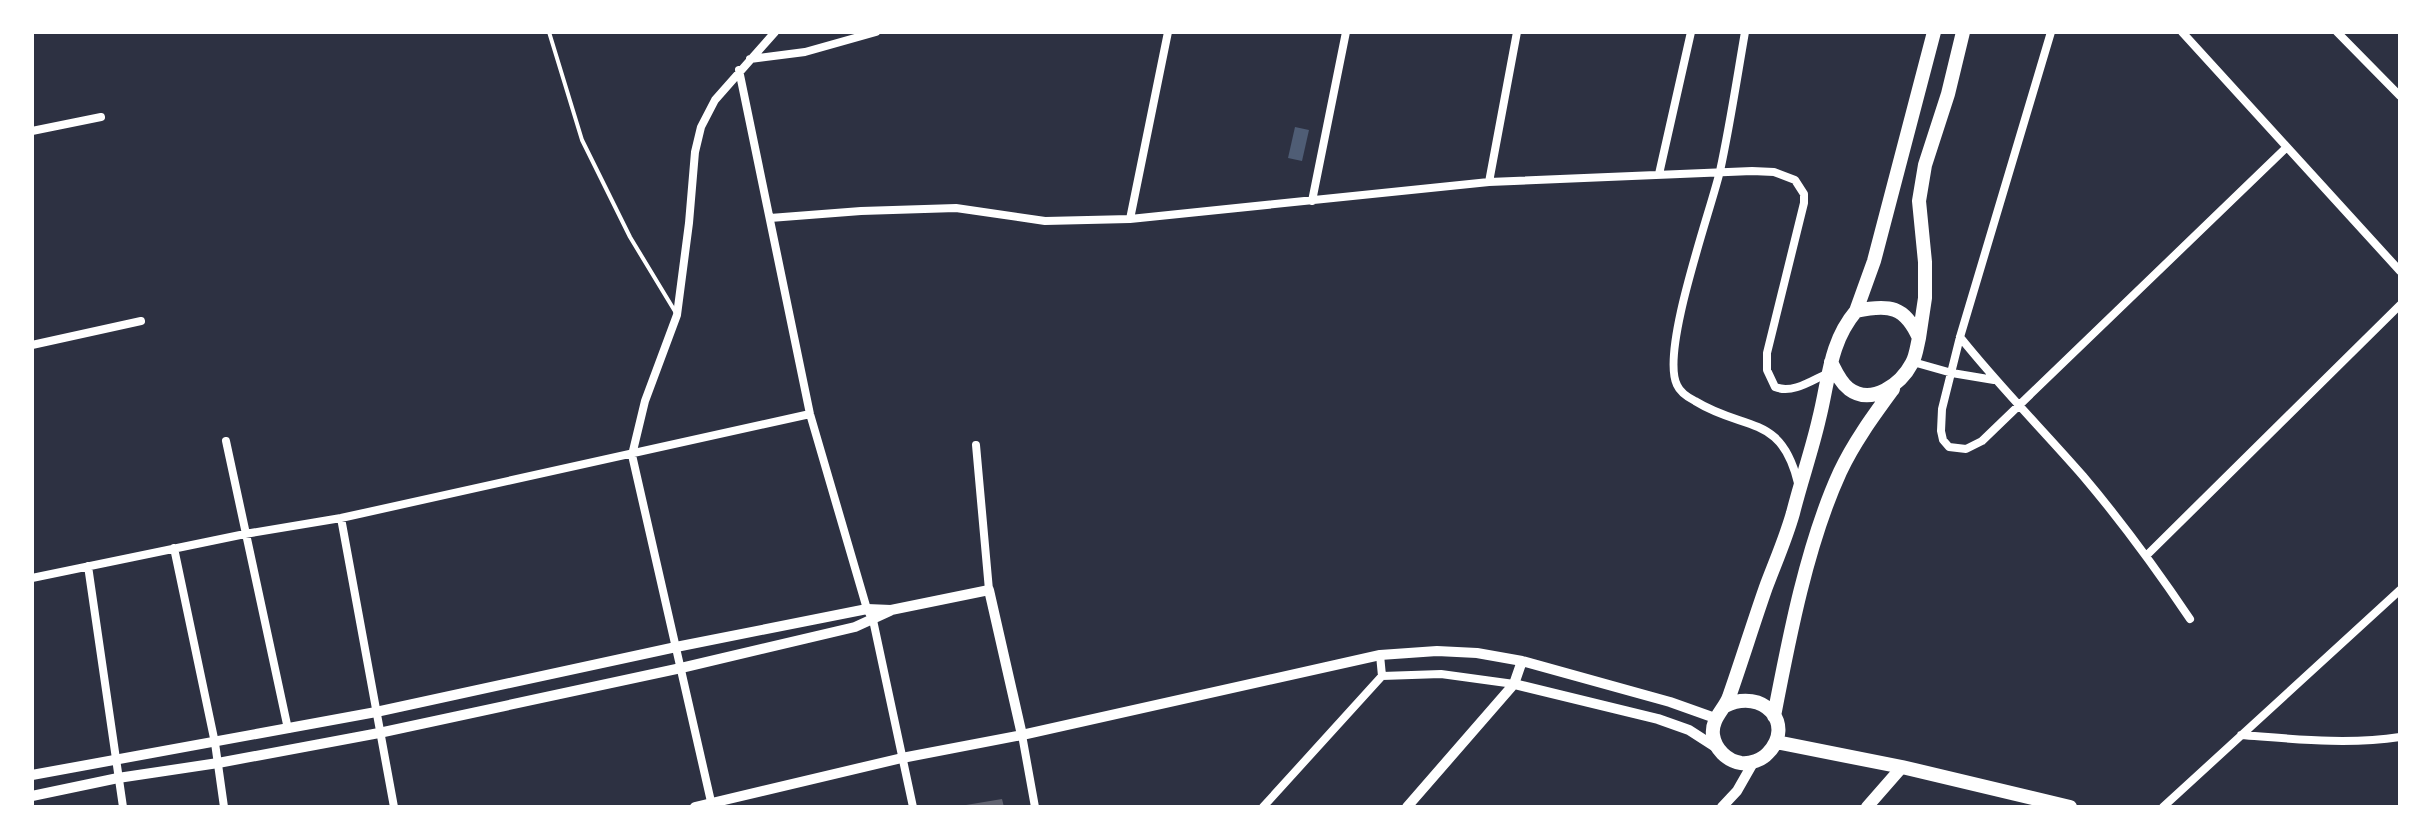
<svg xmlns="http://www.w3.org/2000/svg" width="2432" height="839" viewBox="0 0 2432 839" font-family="'IBM Plex Sans',sans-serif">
	<rect width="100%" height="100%" fill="#2d3142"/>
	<path fill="#4f5d75" d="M 1295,127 L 1309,130 L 1302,161 L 1288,158 Z"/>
	<path fill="#626471" d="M 1002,799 L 1004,807 L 966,807 L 966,805 Z"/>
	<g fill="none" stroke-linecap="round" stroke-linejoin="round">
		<path stroke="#fff" stroke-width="4" d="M 549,32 L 582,140 L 630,237 L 676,313"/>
		<path stroke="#fff" stroke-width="8" d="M 1745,32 C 1737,78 1730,125 1720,171 C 1710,213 1660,351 1677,385 C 1680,392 1689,398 1695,401 C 1745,432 1781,413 1798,483
			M 2051,32 L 1960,337 L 1942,409 L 1941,431 L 1943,440 L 1949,447 L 1966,449 L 1982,441 L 2287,147
			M 2182,32 L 2400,271
			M 2337,32 L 2400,96
			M 750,59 L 805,52 L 876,32
			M 739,70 L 810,414 L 867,609 L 873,620 L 913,807
			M 32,131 L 101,117
			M 1659,174 L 1691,32
			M 1489,182 L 1517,32
			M 1312,201 L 1346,32
			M 770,218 L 861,211 L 956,208 L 1045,221 L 1130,219 L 1489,182 L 1752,171 L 1774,172 L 1795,180 L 1804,194 L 1804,203 L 1767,353 L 1767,370 L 1775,387 C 1792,394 1811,381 1826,374
			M 1130,219 L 1168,32
			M 1960,337 C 1999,386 2042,429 2083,476 C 2122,522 2157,570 2190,619
			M 32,345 L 141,321
			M 1913,362 L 1952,373 L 1994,380
			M 226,441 L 288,729
			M 976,445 L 989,590
			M 341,518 L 394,807
			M 174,548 L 215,743 L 224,807
			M 2147,555 L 2400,305
			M 88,566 L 123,807
			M 32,578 L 245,534 L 341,518 L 810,414
			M 1382,676 L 1441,674 L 1514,684
			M 1022,735 L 1035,807
			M 2241,735 C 2294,739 2347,745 2400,737
			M 712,806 L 632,455 L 645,401 L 677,315 L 689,223 L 695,152 L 701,127 L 715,100 L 775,32
			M 1263,807 L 1382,676 L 1380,655
			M 2163,807 L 2400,590"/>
		<path stroke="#fff" stroke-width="10" d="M 1514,684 L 1658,719 L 1689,730 L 1717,748
			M 32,775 L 376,712 L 676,647 L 867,609 L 891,610 L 989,590 L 1022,735
			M 32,796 L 118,778 L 218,763 L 379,733 L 681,668 L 855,627 L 890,611
			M 695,807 L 902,758 L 1022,735 L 1380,655 L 1437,651 L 1477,653 L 1522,661 L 1670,702 L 1715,718
			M 1407,807 L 1514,684 L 1522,661
			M 1722,807 L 1737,791 L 1753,763"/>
		<path stroke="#fff" stroke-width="12" d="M 1867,807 L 1902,767"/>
		<path stroke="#fff" stroke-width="14" d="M 1856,311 L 1874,261 L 1934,32
			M 1919,338 L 1925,298 L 1925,262 L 1919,201 L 1925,165 L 1948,94 L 1963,32
			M 1725,706 C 1763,687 1796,724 1768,753 C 1762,760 1750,764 1741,763 C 1727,761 1715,749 1713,735 C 1711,719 1724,710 1729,697 C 1742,660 1753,624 1766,587 C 1775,563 1786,538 1793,513 C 1801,481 1812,450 1819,419 C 1829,380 1829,343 1856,311 C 1889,304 1905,306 1919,338 C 1917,346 1916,356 1912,363 C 1901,384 1872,406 1849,389 C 1840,382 1836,372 1831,362
			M 1774,716 C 1789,638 1807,544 1840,472 C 1854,442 1874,415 1893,389
			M 1776,742 L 1902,767 L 2070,807"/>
	</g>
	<rect width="2432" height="839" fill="none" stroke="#ffffff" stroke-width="68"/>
</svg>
